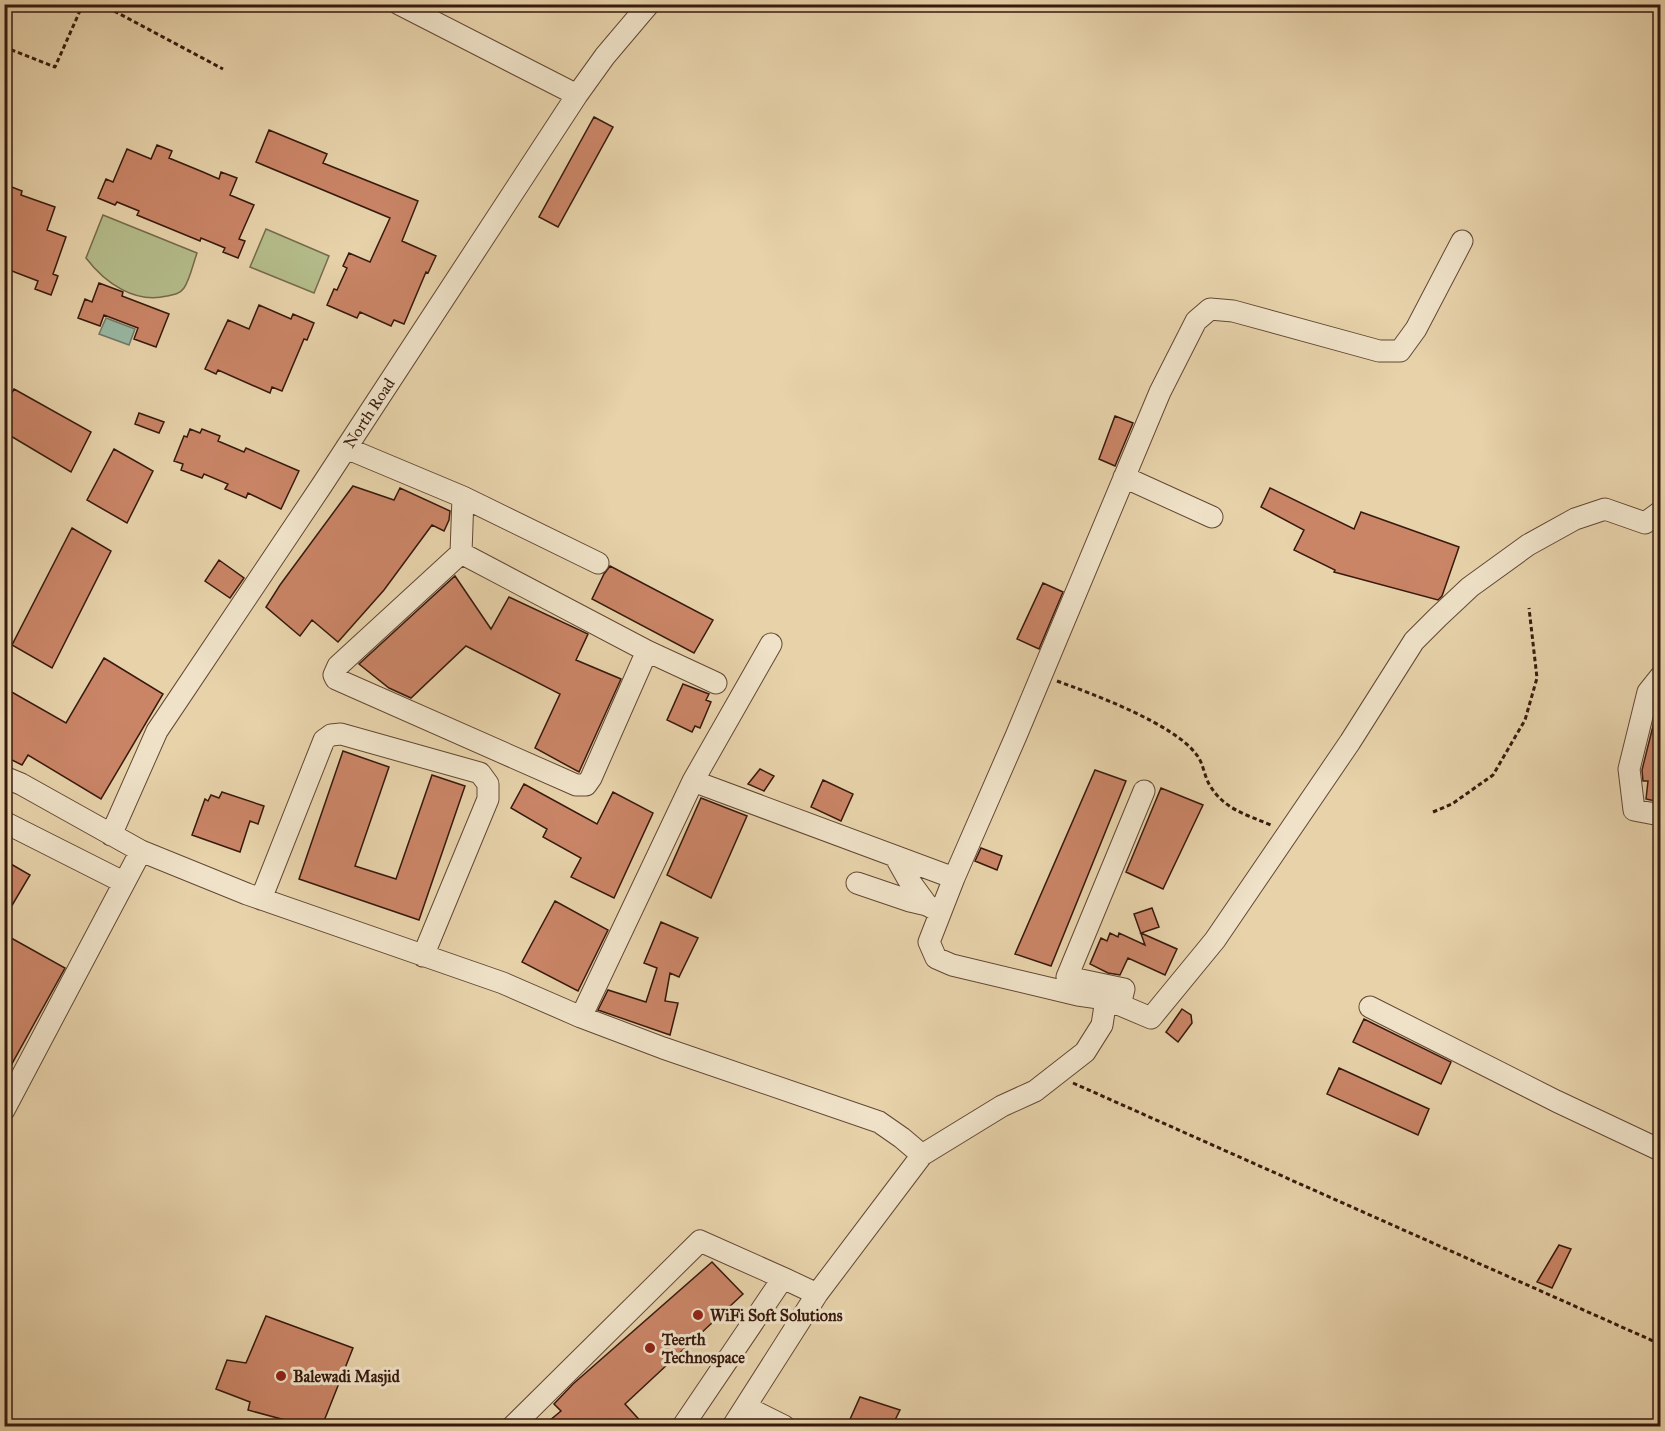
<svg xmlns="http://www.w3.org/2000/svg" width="1665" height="1431" viewBox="0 0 1665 1431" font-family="'IM FELL Great Primer',serif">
	<rect width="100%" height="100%" fill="#e7d2aa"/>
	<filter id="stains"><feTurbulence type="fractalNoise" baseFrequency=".00333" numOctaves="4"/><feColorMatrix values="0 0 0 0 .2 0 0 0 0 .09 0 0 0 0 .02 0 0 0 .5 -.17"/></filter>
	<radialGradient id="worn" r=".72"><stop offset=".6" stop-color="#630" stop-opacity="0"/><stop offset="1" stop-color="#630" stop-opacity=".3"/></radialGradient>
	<path fill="#b4bc8a" stroke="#766a4c" stroke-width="1.5" d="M 103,215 L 197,253 C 193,264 190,279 184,288 C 180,294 173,295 167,296 C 135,304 105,283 86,258 Z
		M 266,229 L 329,256 L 314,293 L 250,267 Z"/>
	<path fill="#98b8a3" stroke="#717867" stroke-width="1.5" d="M 106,318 L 135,329 L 129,345 L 99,334 Z"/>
	<path fill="#ca8567" stroke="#37190d" stroke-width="1.5" d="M 594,117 L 613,127 L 558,227 L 539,217 Z
		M 269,130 L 327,154 L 323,163 L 418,201 L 402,241 L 436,256 L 428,273 L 426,272 L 404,324 L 394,320 L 391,326 L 360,312 L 357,318 L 327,305 L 334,289 L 337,290 L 347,268 L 343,266 L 349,253 L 370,262 L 390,218 L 256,162 Z
		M 157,145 L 172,151 L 169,158 L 203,172 L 219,179 L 221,172 L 237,178 L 230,195 L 254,205 L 239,239 L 245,241 L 238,258 L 223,252 L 225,248 L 201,238 L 200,241 L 137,215 L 139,211 L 117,202 L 115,205 L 98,198 L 106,179 L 113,182 L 127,149 L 151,159 Z
		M 4,184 L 22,191 L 21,195 L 55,207 L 47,230 L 66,237 L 53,274 L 58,276 L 51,295 L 35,289 L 38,281 L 4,268 Z
		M 99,283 L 123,292 L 122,296 L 169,314 L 156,347 L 134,339 L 138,328 L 104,315 L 100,326 L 78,318 L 85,299 L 92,302 Z
		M 259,305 L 291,319 L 293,314 L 314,323 L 307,340 L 304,339 L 282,391 L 272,387 L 270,393 L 218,370 L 216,374 L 205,369 L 228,320 L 249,329 Z
		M 14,389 L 91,432 L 71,472 L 4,432 L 4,406 Z
		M 139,413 L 164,422 L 159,433 L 135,424 Z
		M 1115,416 L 1133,423 L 1115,466 L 1099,459 Z
		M 190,429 L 200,433 L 202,429 L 220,436 L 218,441 L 244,452 L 246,448 L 299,471 L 281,509 L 248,493 L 246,498 L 225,489 L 228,484 L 204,474 L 202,478 L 181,470 L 183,464 L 174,461 L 184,436 L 187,437 Z
		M 114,449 L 153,471 L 127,523 L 87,500 Z
		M 353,486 L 394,500 L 400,488 L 450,511 L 449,520 L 444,531 L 432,525 L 384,590 L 338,642 L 312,620 L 300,636 L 266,607 L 280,585 Z
		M 1270,488 L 1354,529 L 1361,512 L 1459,547 L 1442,596 L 1438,600 L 1334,572 L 1335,570 L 1294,550 L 1304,530 L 1261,507 Z
		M 72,528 L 111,551 L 52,668 L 12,645 Z
		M 219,560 L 244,578 L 230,598 L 205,581 Z
		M 610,566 L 713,620 L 694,653 L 592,599 L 604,574 Z
		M 455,576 L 491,629 L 509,597 L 588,634 L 576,660 L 621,679 L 579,772 L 535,748 L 560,694 L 466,646 L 411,698 L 389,688 L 359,664 Z
		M 1043,583 L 1063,592 L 1039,649 L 1017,639 Z
		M 104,658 L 163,694 L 101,799 L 28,755 L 22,765 L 4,756 L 4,701 L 10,691 L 66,723 Z
		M 683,684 L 709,694 L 706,700 L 711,702 L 700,728 L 695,726 L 692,732 L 667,720 Z
		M 1660,702 L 1660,802 L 1646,799 L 1648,781 L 1643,781 L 1642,770 L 1658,706 Z
		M 343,751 L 389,767 L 355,866 L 396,879 L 432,775 L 465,786 L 419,920 L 299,879 Z
		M 760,769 L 774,776 L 764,791 L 748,784 Z
		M 1095,770 L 1126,781 L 1051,966 L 1015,954 Z
		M 823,780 L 853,794 L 841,821 L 811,807 Z
		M 524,784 L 597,824 L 613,792 L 653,813 L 614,898 L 571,877 L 581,858 L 543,837 L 547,829 L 511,808 Z
		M 1161,788 L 1203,805 L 1163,889 L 1126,872 Z
		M 222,792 L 264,806 L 258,824 L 250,821 L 240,852 L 192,835 L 205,799 L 208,801 L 211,795 L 219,798 Z
		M 701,798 L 747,816 L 711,898 L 667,875 Z
		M 981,848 L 1002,856 L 997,870 L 975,861 Z
		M 4,860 L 30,875 L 4,919 Z
		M 555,901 L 608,930 L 578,991 L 522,962 Z
		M 1152,908 L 1159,927 L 1141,933 L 1177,949 L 1165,975 L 1128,958 L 1120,975 L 1108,973 L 1090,964 L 1101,938 L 1107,941 L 1110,933 L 1118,937 L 1119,933 L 1145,945 L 1134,914 Z
		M 661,922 L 698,938 L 679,977 L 670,973 L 665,1001 L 678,1003 L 670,1035 L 598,1010 L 608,990 L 646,1002 L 657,968 L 644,963 Z
		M 4,934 L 65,968 L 4,1078 Z
		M 1182,1009 L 1191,1015 L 1192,1023 L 1178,1042 L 1166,1032 Z
		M 1364,1019 L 1451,1062 L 1441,1084 L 1353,1042 Z
		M 1339,1068 L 1429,1109 L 1418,1135 L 1327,1094 Z
		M 1559,1245 L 1571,1249 L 1552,1288 L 1537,1282 Z
		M 712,1262 L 743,1294 L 625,1404 L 645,1426 L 543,1426 L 561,1411 L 554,1404 L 573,1384 Z
		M 266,1316 L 353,1348 L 322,1426 L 307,1426 L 248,1410 L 250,1402 L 216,1389 L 227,1360 L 246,1363 Z
		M 860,1397 L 900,1410 L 892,1426 L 847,1426 Z"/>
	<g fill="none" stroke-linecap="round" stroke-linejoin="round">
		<g stroke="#634734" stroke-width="23">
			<path id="minor" d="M 399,4 L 577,95
				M 1462,241 L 1416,329 L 1400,351 L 1379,351 L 1233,311 L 1210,309 L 1196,321 L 1160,392 L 1016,736 L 954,878 L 929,942 L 936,958 L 952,965 L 1078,995 L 1106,999 L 1151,1018 L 1215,940 L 1350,742 L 1414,641 L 1438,617 L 1470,587 L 1528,545 L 1575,519 L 1605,509 L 1645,523 L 1660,512
				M 346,448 L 463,497 L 461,553 L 647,651
				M 1124,477 L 1212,517
				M 463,497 L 598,563
				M 461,553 L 338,666 L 334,675 L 336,679 L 576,785 L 586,785 L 591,778 L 647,651 L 716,683
				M 1660,677 L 1648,692 L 1629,769 L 1634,810 L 1660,815
				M 4,777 L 21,784 L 141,851 L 247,894 L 503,983 L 581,1017 L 663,1048 L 879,1122 L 902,1138 L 922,1155
				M 693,781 L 954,878
				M 4,822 L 123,882
				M 111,835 L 157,731 L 322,485 L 577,95 L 605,56 L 649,4
				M 895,856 L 908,879 L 927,905
				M 857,883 L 910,901 L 927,905 L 940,912
				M 261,899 L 324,740 L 331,735 L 341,734 L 480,773 L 488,784 L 488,799 L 423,956
				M 1120,1005 L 1124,989 L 1067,977 L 1144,791
				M 1370,1007 L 1556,1101 L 1660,1150
				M 581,1017 L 693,781 L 771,644
				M 4,1110 L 141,851
				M 746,1407 L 784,1426
				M 513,1426 L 700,1241 L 783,1278
				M 683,1426 L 783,1278 L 817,1294
				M 733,1426 L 817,1294 L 922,1155 L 1002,1106 L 1035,1091 L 1085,1052 L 1102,1025 L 1106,999"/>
		</g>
		<path stroke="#37190d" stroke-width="3" stroke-dasharray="4.5 3" stroke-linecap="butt" d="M 101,4 L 223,69
			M 4,47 L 55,67 L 83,4
			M 1057,681 C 1093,694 1174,724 1196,754 C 1203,762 1204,775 1209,784 C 1224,810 1246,814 1273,826
			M 1433,812 L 1452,804 L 1493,775 L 1525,720 L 1537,678 L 1529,608
			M 1073,1083 L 1660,1344"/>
		<use href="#minor" stroke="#efe2c8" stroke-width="21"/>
	</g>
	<g fill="#8f2418" stroke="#efe2c8" stroke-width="2">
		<circle cx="698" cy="1315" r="6"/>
		<circle cx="650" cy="1348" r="6"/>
		<circle cx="281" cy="1376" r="6"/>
	</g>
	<g text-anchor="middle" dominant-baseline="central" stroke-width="6" stroke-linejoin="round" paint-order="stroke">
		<g font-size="16" fill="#37190d" stroke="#efe2c8">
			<text transform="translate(369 413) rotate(-57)">North Road</text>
		</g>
		<g font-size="16" font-weight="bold" fill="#37190d" stroke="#efe2c8" text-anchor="start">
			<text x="710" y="1315">WiFi Soft Solutions</text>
			<text x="662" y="1339">Teerth<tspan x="662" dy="18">Technospace</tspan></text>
			<text x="293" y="1376">Balewadi Masjid</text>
		</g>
	</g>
	<rect width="1665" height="1431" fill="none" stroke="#e7d2aa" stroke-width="24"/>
	<rect x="6" y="6" width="1653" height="1419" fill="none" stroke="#37190d" stroke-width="3"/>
	<rect x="12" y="12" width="1641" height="1407" fill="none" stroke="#37190d" stroke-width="1.5"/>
	<rect width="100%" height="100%" filter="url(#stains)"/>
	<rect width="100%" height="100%" fill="url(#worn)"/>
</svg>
